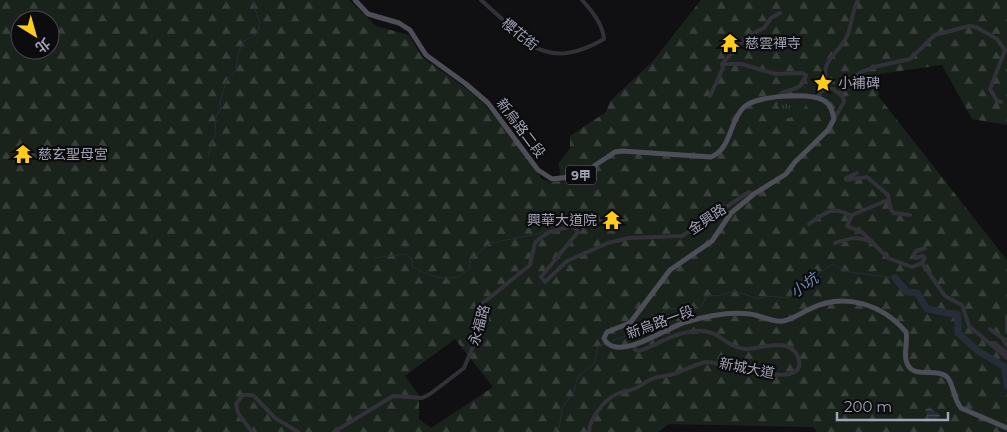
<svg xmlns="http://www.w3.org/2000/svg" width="1007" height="432" viewBox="0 0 1007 432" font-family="Montserrat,'Noto Sans TC',sans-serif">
	<defs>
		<pattern id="forest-firs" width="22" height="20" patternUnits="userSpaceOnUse" patternTransform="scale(1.25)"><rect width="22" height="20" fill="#1a221c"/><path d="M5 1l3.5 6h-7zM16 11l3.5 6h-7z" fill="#383f3b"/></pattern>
		<pattern id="park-tufts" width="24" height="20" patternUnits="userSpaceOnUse" patternTransform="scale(1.25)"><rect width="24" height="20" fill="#1a221c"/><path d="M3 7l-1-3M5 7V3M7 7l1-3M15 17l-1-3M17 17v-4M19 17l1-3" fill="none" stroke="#383f3b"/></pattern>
		<pattern id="water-rules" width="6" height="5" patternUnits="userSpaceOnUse" patternTransform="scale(1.25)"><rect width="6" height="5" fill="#262d37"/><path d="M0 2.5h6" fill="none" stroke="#424852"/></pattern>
	</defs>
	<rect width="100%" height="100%" fill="#101012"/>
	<path fill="url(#forest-firs)" fill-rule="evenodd" d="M 0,0 L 349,0 L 376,26 L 409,35 L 422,57 L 468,90 L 484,104 L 523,151 L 542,179 L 551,182 L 559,181 L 560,170 L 558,164 L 570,148 L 570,136 L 606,112 L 610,101 L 653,61 L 701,0 L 1007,0 L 1007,125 L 972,119 L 942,65 L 879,74 L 879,97 L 1007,260 L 1007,432 L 817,432 L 813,427 L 669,424 L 658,432 L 0,432 ZM 20,20 L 50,20 L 50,50 L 20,50 ZM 455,339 L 493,387 L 431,428 L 419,419 L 419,395 L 405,376 Z"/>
	<path fill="url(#park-tufts)" d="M 807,102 L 804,109 L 790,118 L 784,117 L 777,104 Z"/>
	<path fill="url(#water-rules)" d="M 929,407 L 940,415 L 939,418 L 930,421 L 925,410 Z"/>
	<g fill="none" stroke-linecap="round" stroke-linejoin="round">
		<path stroke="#262d37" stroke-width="1" d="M 208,156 L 215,134 L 216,116 L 221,109 L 220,101 L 227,80 L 236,70 L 238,54 L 243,42 L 257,33 L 260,23 L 252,0
			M 374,258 L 405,254 L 412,259 L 412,266 C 423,274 444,281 457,277 C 462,276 466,271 470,268 L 470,260 L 490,243 L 538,234 L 548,228 L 570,223
			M 611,341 L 643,330 L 655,317 L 669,308 L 693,310 L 701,307 L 707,295 L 718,296 L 735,291 L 759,299 L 768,296 L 788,298 L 804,287 L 814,276 L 833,264 L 849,272 L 895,278
			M 553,432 L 559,428 L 563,406 L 573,394 L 578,376 L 594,364 L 598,346 L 605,344"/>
		<path stroke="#262d37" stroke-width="7" d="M 895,278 L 907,292 L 917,293 L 927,309 L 958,315 L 958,333 L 978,351 L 1005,367 L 1007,386"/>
		<path stroke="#313137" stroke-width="4" d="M 481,0 L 531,45 C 556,60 580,53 604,39 C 603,24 591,10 582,0
			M 826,88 L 833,89 L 843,97 L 844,102 L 834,119
			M 840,93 L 846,84 L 859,73 L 874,67 L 910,59 L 935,35 L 969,26 L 976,27 L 997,39 L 1005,50 L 990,89 L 997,101 L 1001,102
			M 710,96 L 723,68 L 722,64
			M 778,96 C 788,87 803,92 806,75 L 802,73 L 776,74 L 741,64 L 722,64 L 747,36 L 764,28 L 771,18 L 780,13
			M 814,97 L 826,88 C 820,56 838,57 848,34 C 852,23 852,11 858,0
			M 857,173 L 846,178 L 846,180 L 867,177 L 888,195 L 891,210 L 894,213 L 910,215
			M 888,200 L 852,215 L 847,226 L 863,233 L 888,258 L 912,267 L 922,263
			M 809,224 C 824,213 833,205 851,216
			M 835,243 C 847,239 859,235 871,242
			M 922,263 L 945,296 L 962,305 L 969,326 L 1007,358
			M 922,263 L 925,258 L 923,256 L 915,258 L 914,254 L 916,251 L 925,248
			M 1007,316 L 1007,332
			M 990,329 L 1002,338
			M 1007,340 L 1002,338 L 1007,346
			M 990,343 L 995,343 L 1007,353
			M 252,432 L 238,413 L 236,404 L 243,395 L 253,395 L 275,418 L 298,432
			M 334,432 L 393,396 L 422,398 L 430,394 L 464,368 L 474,344 L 483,303 L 530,265 L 535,243 L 539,239 L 549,232 L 573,226 L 578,232 L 541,277 L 545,282 L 567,261 L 608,243 L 629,238 L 682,236 L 749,192 L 754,194
			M 589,432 C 589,419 605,399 617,394 C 623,391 630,391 636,388 C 641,386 646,381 652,379 C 659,376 667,376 674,374 C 685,370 696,364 706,362 C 718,360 812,395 798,357 C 790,336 761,349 746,349 C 725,348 720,328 694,331 C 675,333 658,344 640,351 L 635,350 L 634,345"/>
		<path stroke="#4d4e57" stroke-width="5" d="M 355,0 L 368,14 L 399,23 L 410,30 L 426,55 L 466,84 L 488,103 L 538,170 L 552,179 L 579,176 L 615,152 L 622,151 L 711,157 C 732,148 729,121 744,107 C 756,96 808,92 823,100 C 831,104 832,111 834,119 L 828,130 L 795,162 L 786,174 L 754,194 L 731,213 L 712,241 L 670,270 L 630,323 L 607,332 L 604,338 L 606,342 C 623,360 667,327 686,322 C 706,316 729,311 750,314 C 760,315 773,323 783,321 C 794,319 800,313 810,309 C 844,292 882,304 906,332 C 908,341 904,351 906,360 C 911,381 934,367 946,376 C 954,382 952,397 961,408 L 1007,428"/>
	</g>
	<defs>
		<g id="temple-bare" transform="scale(1.5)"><path d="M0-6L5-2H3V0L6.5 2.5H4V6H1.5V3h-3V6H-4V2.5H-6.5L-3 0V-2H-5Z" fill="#ffcc1b" stroke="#0c0b0d" stroke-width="2.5" paint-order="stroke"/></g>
		<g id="sight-bare" transform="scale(1.5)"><path d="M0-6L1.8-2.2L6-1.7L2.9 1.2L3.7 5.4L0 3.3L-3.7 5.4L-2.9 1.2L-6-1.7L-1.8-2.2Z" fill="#ffcc1b" stroke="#0c0b0d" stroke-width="2.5" paint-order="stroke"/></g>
	</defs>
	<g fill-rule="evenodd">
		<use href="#temple-bare" x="730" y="43"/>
		<use href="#sight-bare" x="823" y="83"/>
		<use href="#temple-bare" x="23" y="154"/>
		<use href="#temple-bare" x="612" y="220"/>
	</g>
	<g text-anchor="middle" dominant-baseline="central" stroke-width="4.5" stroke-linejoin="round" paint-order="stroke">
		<rect fill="#0c0b0d" stroke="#747682" stroke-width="1" x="566" y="165.5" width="30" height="19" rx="4"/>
		<g font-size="12" font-weight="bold" fill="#a0a4b4">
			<text x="581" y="175">9甲</text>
		</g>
		<g font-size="14" fill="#a0a4b4" stroke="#0c0b0d">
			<text transform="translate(520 34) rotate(39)">櫻花街</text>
			<text transform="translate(521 128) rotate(53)">新烏路二段</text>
			<text transform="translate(707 219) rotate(-34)">金興路</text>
			<text transform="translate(660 322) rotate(-20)">新烏路一段</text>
			<text transform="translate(479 325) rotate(-74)">永福路</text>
			<text transform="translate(747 368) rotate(11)">新城大道</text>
		</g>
		<g font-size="14" fill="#a0a4b4" stroke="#0c0b0d" text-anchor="start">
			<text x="745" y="43">慈雲禪寺</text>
			<text x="838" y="83">小補碑</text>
			<text x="38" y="154">慈玄聖母宮</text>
			<text x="597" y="220" text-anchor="end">興華大道院</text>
		</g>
		<g font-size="15" font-style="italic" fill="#728eb4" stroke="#0c0b0d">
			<text transform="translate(804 285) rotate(-36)">小坑</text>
		</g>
	</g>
	<g transform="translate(35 35) rotate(143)"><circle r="24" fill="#0c0b0d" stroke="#474850"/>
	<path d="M0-4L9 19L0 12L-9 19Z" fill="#ffcc1b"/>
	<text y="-8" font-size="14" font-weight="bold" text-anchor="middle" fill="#a0a4b4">北</text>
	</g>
	<path d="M837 412v8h111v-8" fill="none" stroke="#a0a4b4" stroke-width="2.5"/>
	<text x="844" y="412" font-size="15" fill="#a0a4b4" stroke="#0c0b0d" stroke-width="4" paint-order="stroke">200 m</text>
</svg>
